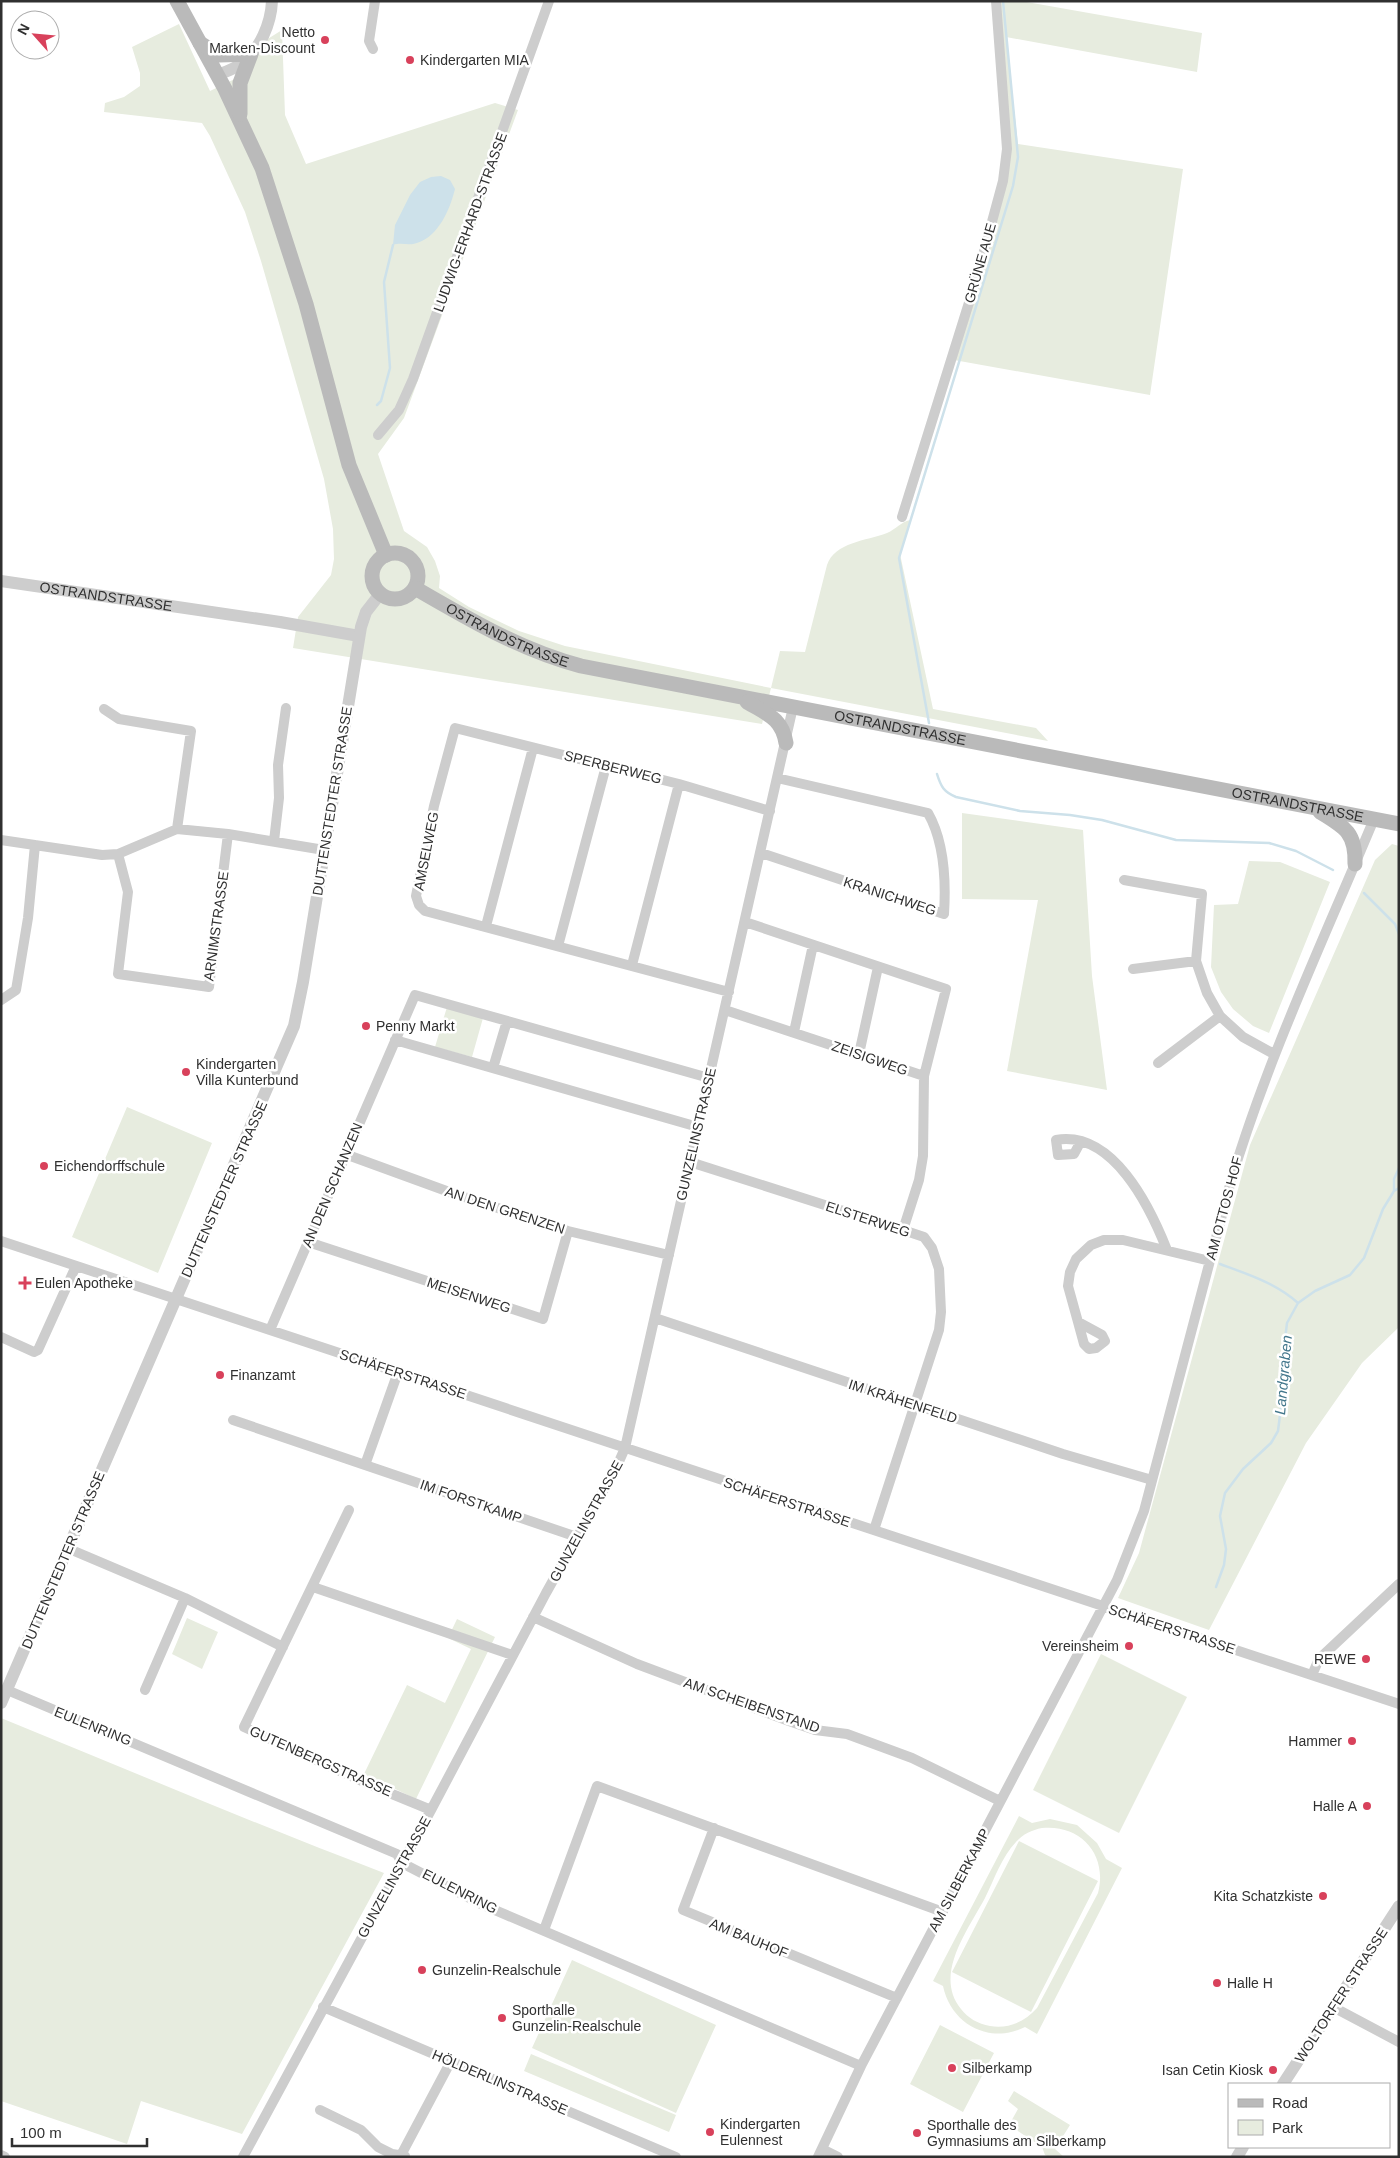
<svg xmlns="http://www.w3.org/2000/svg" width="1400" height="2158" viewBox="0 0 1400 2158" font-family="Arial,sans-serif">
	<rect width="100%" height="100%" fill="#fff"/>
	<path fill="#e7ecdf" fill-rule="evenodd" d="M 997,1 L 1021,1 L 1202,33 L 1197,72 L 1006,37 L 1018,144 L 1183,169 L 1150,395 L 954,360 L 1008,176 Z
		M 179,24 L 210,91 L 247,73 L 266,40 L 282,30 L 285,115 L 306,164 L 495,103 L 518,110 L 404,418 L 378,454 L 404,531 L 427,547 L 435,561 L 440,576 L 439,588 L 469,607 L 519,631 L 565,646 L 771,688 L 780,651 L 805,652 L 827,565 C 835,542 866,541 887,533 C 896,529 901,522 910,520 L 900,554 L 933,709 L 1036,728 L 1048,741 L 771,688 L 762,724 L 293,648 L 298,617 L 331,575 L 334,559 L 333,529 L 324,479 L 261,261 L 245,212 L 210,136 L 202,123 L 104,112 L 105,103 L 124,97 L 140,86 L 140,73 L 132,47 Z
		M 962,813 L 1083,830 L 1092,976 L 1107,1090 L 1007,1071 L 1038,900 L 962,899 Z
		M 1392,844 L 1399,846 L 1399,1327 L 1362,1363 L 1306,1443 L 1209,1630 L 1118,1598 L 1139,1553 L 1250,1145 L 1375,860 Z
		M 1249,861 L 1280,862 L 1330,882 L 1269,1033 L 1253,1026 L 1233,1009 L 1221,992 L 1211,967 L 1214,905 L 1238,904 Z
		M 447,1007 L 483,1018 L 472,1057 L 435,1047 Z
		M 127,1107 L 212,1143 L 158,1273 L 72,1237 Z
		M 187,1618 L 218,1632 L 202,1669 L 172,1654 Z
		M 457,1619 L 495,1637 L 416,1799 L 364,1774 L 407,1685 L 445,1703 L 471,1649 L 448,1638 Z
		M 1101,1654 L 1187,1697 L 1119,1833 L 1033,1790 Z
		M 1,1718 C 129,1770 255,1824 384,1873 L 242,2134 L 141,2101 L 127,2144 L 1,2101 Z
		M 1019,1816 L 1032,1823 L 1050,1819 L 1077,1825 L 1097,1843 L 1106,1859 L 1122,1868 L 1037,2034 L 1025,2027 C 989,2045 951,2024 943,1986 L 933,1981 ZM 1042,1828 C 1081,1824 1108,1855 1098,1893 L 1037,2008 C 1025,2022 1008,2029 990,2026 C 978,2024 968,2018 961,2009 C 933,1975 968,1930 985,1898 C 994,1880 1002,1856 1016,1842 C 1023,1834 1032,1830 1042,1828 Z
		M 1019,1841 L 1098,1881 L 1031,2012 L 952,1972 Z
		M 572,1960 L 716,2025 L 676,2113 L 532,2048 Z
		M 940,2025 L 994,2053 L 963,2112 L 910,2084 Z
		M 531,2054 L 676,2115 L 669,2132 L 524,2071 Z
		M 1014,2091 L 1070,2125 L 1055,2149 L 1064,2157 L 1049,2157 L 1045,2155 L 1042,2147 L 1009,2125 L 1018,2109 L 1008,2101 Z"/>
	<path fill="#cde1ea" d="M 441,176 L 450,180 L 455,189 C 450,209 439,236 417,243 C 409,246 401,242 393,245 L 395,225 L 410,195 L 420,182 L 431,177 Z"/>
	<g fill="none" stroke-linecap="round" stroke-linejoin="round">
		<path stroke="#cde1ea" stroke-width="2.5" d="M 377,405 L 381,401 L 390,368 L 384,282 L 393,245
			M 929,723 L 899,558 L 1013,186 L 1018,157 L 1003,1
			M 937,774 C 941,787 944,792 956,797 L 1020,811 L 1070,815 L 1102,820 L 1176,840 L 1269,843 L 1296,851 L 1333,870
			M 1364,893 L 1395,924 L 1399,934
			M 1394,1191 L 1394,1179 L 1399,1168
			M 1220,1264 C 1247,1274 1276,1283 1298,1303
			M 1216,1587 L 1224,1565 L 1226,1549 L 1220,1516 L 1225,1493 L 1243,1469 L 1271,1443 L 1278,1431 L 1283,1391 L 1284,1348 L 1287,1323 L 1298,1303 L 1315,1291 L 1350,1275 L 1364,1258 L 1383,1209 L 1394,1191 L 1399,1188"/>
		<path stroke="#cdcdcd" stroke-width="10" d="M 373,49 L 369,41 L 375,1
			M 378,435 L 399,410 L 413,379 L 549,1
			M 902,517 L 977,277 L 1003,181 L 1007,149 L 996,1
			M 104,709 L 119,719 L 191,731 L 177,829
			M 1,840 L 102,855 L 118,854 L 177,829 L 228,834 L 324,850
			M 274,841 L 279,798 L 278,765 L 286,708
			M 761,853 L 944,914 C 946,882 944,841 928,813 L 777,778
			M 118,854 L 128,892 L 118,974 L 209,987 L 228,834
			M 1124,880 L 1202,894 L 1196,961 L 1207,993 L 1220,1016 L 1243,1037 L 1274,1054
			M 745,922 L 946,989 L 924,1076
			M 486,926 L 533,748
			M 558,946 L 606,766
			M 632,965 L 679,784
			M 1133,969 L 1196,961
			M 729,992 L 425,911 L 419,905 L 416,896 L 434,806 L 455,728 L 679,784 L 770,811
			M 1,1000 L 16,990 L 28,918 L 35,845
			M 725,1010 L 924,1076 L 923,1156 L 919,1180 L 903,1230
			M 794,1032 L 813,945
			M 395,1040 L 698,1127
			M 859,1054 L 878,967
			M 1158,1063 L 1220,1016
			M 493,1068 L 507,1021
			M 1081,1141 L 1074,1154 L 1058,1155 L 1056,1140 C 1113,1130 1150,1207 1167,1250
			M 345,1154 L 452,1193 L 568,1231 L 669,1255
			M 690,1162 L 903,1230 L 924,1237 L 932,1248 L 939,1269 L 941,1312 L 939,1330 L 874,1530
			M 1,1241 L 1399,1704
			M 308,1242 L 543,1319 L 568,1231
			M 655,1318 L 1063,1454 L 1152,1480
			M 1078,1322 L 1084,1344 L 1089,1349 L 1096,1348 L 1105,1341 L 1102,1335 L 1078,1322 L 1068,1286 L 1070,1272 L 1076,1259 L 1091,1245 L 1104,1240 L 1123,1240 L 1210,1261
			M 270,1330 L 415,995 L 709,1078
			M 1,1337 L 34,1352 L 38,1350 L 76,1266
			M 398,1372 L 365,1465 L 577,1537
			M 233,1420 L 365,1465
			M 349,1510 L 244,1727 L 375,1787 L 431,1810
			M 67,1548 L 185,1598 L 283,1647
			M 313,1587 L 512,1655
			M 533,1617 L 637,1664 L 789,1721 L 815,1730 L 847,1734 L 912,1758 L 1000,1801
			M 1312,1675 L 1319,1659 L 1399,1584
			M 7,1690 L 397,1854 L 402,1863 L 483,1905 L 861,2066
			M 145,1690 L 185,1598
			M 714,1828 L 683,1910 L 897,1998
			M 544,1930 L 597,1786 L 943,1912
			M 323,2007 L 676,2157
			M 1333,2007 L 1399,2042
			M 320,2110 L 361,2130 L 378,2147 L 392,2154 L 405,2156
			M 822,2149 L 838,2157
			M 1,2155 L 5,2157
			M 243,2157 L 431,1810 L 546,1593 L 617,1466 L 625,1448 L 793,707
			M 400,2157 L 451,2061
			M 818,2157 L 861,2066 L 1117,1580 L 1144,1511 L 1231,1181 C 1268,1057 1324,939 1374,819"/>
		<g stroke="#cdcdcd" stroke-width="12">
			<path d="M 217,75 C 225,72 235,69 242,63 C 260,49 271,24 272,1"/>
			<path id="s1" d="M 1,581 L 280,622 L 359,636"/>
			<path d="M 1,1703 L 294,1026 L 303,982 L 361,627 L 366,612 L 380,594"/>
			<path d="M 1283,2084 L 1399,1906"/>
			<path d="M 1237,2157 L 1243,2147"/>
		</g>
		<g stroke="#bababa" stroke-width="15">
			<path d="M 177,1 L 225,89 L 262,168 L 306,304 L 349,465 L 386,555"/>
			<path d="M 200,43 L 219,55 L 251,54 L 240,83 L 240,114"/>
			<circle cx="395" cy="576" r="23"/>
			<path id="s2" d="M 415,588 C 469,619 520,650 581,666 L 1399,824"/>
			<path d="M 747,702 C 767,714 782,718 786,743"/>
			<path d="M 1320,812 C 1345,827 1356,833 1355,864"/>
		</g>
	</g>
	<g fill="#d8415b" stroke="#fff" stroke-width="2">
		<circle cx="325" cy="40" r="5"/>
		<circle cx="410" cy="60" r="5"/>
		<circle cx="366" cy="1026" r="5"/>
		<circle cx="186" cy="1072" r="5"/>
		<circle cx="44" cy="1166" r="5"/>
		<path d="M22.5 1275.5h5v5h5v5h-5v5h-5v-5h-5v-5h5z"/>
		<circle cx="220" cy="1375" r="5"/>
		<circle cx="1129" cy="1646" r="5"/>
		<circle cx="1366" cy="1659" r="5"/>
		<circle cx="1352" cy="1741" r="5"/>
		<circle cx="1367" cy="1806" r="5"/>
		<circle cx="1323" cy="1896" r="5"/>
		<circle cx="422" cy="1970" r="5"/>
		<circle cx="1217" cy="1983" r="5"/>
		<circle cx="502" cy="2018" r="5"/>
		<circle cx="952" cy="2068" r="5"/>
		<circle cx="1273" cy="2070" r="5"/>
		<circle cx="710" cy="2132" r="5"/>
		<circle cx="917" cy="2133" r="5"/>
	</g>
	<g text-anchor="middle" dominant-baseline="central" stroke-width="5" stroke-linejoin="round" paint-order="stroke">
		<g font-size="14" fill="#303030" stroke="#fff" text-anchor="start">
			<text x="315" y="32" text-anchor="end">Netto<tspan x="315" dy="16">Marken-Discount</tspan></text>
			<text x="420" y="60">Kindergarten MIA</text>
			<text x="376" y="1026">Penny Markt</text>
			<text x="196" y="1064">Kindergarten<tspan x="196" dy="16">Villa Kunterbund</tspan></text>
			<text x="54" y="1166">Eichendorffschule</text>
			<text x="35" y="1283">Eulen Apotheke</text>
			<text x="230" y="1375">Finanzamt</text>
			<text x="1119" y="1646" text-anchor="end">Vereinsheim</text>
			<text x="1356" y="1659" text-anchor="end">REWE</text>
			<text x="1342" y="1741" text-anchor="end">Hammer</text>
			<text x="1357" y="1806" text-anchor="end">Halle A</text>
			<text x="1313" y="1896" text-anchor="end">Kita Schatzkiste</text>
			<text x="432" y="1970">Gunzelin-Realschule</text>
			<text x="1227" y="1983">Halle H</text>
			<text x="512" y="2010">Sporthalle<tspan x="512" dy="16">Gunzelin-Realschule</tspan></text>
			<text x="962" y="2068">Silberkamp</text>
			<text x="1263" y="2070" text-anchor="end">Isan Cetin Kiosk</text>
			<text x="720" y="2124">Kindergarten<tspan x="720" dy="16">Eulennest</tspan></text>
			<text x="927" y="2125">Sporthalle des<tspan x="927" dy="16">Gymnasiums am Silberkamp</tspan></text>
		</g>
		<g font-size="14" fill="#303030" stroke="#fff">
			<text transform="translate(470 222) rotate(-70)">LUDWIG-ERHARD-STRASSE</text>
			<text transform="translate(980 263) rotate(-74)">GRÜNE AUE</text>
			<text stroke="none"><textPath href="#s1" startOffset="106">OSTRANDSTRASSE</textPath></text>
			<text stroke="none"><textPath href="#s2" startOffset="104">OSTRANDSTRASSE</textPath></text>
			<text stroke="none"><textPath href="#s2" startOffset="509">OSTRANDSTRASSE</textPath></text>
			<text transform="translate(613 767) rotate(14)">SPERBERWEG</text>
			<text transform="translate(332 801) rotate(-81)">DUTTENSTEDTER STRASSE</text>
			<text stroke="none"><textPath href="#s2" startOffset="914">OSTRANDSTRASSE</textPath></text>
			<text transform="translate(426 851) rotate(-79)">AMSELWEG</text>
			<text transform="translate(890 896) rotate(18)">KRANICHWEG</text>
			<text transform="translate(216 926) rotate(-82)">ARNIMSTRASSE</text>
			<text transform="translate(870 1058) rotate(19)">ZEISIGWEG</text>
			<text transform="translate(696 1134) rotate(-77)">GUNZELINSTRASSE</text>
			<text transform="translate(332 1185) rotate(-67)">AN DEN SCHANZEN</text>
			<text transform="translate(224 1189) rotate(-66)">DUTTENSTEDTER STRASSE</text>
			<text transform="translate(1224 1208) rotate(-75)">AM OTTOS HOF</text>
			<text transform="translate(505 1210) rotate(18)">AN DEN GRENZEN</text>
			<text transform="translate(868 1219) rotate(18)">ELSTERWEG</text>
			<text transform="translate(469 1295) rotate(18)">MEISENWEG</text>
			<text transform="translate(403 1374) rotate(18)">SCHÄFERSTRASSE</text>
			<text transform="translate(903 1401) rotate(18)">IM KRÄHENFELD</text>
			<text transform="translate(471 1501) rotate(19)">IM FORSTKAMP</text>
			<text transform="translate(787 1502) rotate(18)">SCHÄFERSTRASSE</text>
			<text transform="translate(586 1521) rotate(-61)">GUNZELINSTRASSE</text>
			<text transform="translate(63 1560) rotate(-67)">DUTTENSTEDTER STRASSE</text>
			<text transform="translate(1172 1629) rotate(18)">SCHÄFERSTRASSE</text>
			<text transform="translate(752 1705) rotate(19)">AM SCHEIBENSTAND</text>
			<text transform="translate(93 1726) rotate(22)">EULENRING</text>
			<text transform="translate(321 1761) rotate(24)">GUTENBERGSTRASSE</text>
			<text transform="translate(394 1877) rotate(-61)">GUNZELINSTRASSE</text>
			<text transform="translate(959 1880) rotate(-62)">AM SILBERKAMP</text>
			<text transform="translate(460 1891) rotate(27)">EULENRING</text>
			<text transform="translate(749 1938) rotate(22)">AM BAUHOF</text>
			<text transform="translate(1341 1995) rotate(-57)">WOLTORFER STRASSE</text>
			<text transform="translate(500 2082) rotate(23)">HÖLDERLINSTRASSE</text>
		</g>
		<g font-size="15" font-style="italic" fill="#43778c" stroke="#fff">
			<text transform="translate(1283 1375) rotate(-85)">Landgraben</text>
		</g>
	</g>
	<rect width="1400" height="2158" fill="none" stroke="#303030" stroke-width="5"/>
	<rect x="1228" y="2083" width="162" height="65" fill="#ffffff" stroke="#acacac"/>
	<rect x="1238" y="2099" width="25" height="8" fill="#bababa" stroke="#acacac"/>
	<text x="1272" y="2108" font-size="15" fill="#303030">Road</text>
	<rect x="1238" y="2120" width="25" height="15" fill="#e7ecdf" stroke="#acacac"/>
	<text x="1272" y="2133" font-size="15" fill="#303030">Park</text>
	<g transform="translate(35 35) rotate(297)"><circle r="24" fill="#ffffff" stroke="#acacac"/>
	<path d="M0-4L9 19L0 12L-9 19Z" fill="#d8415b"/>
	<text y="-8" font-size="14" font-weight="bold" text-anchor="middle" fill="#303030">N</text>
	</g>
	<path d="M12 2138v8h135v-8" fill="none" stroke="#303030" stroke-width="2.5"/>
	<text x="20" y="2138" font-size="15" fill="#303030" stroke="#ffffff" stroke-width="4" paint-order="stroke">100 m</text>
</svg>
